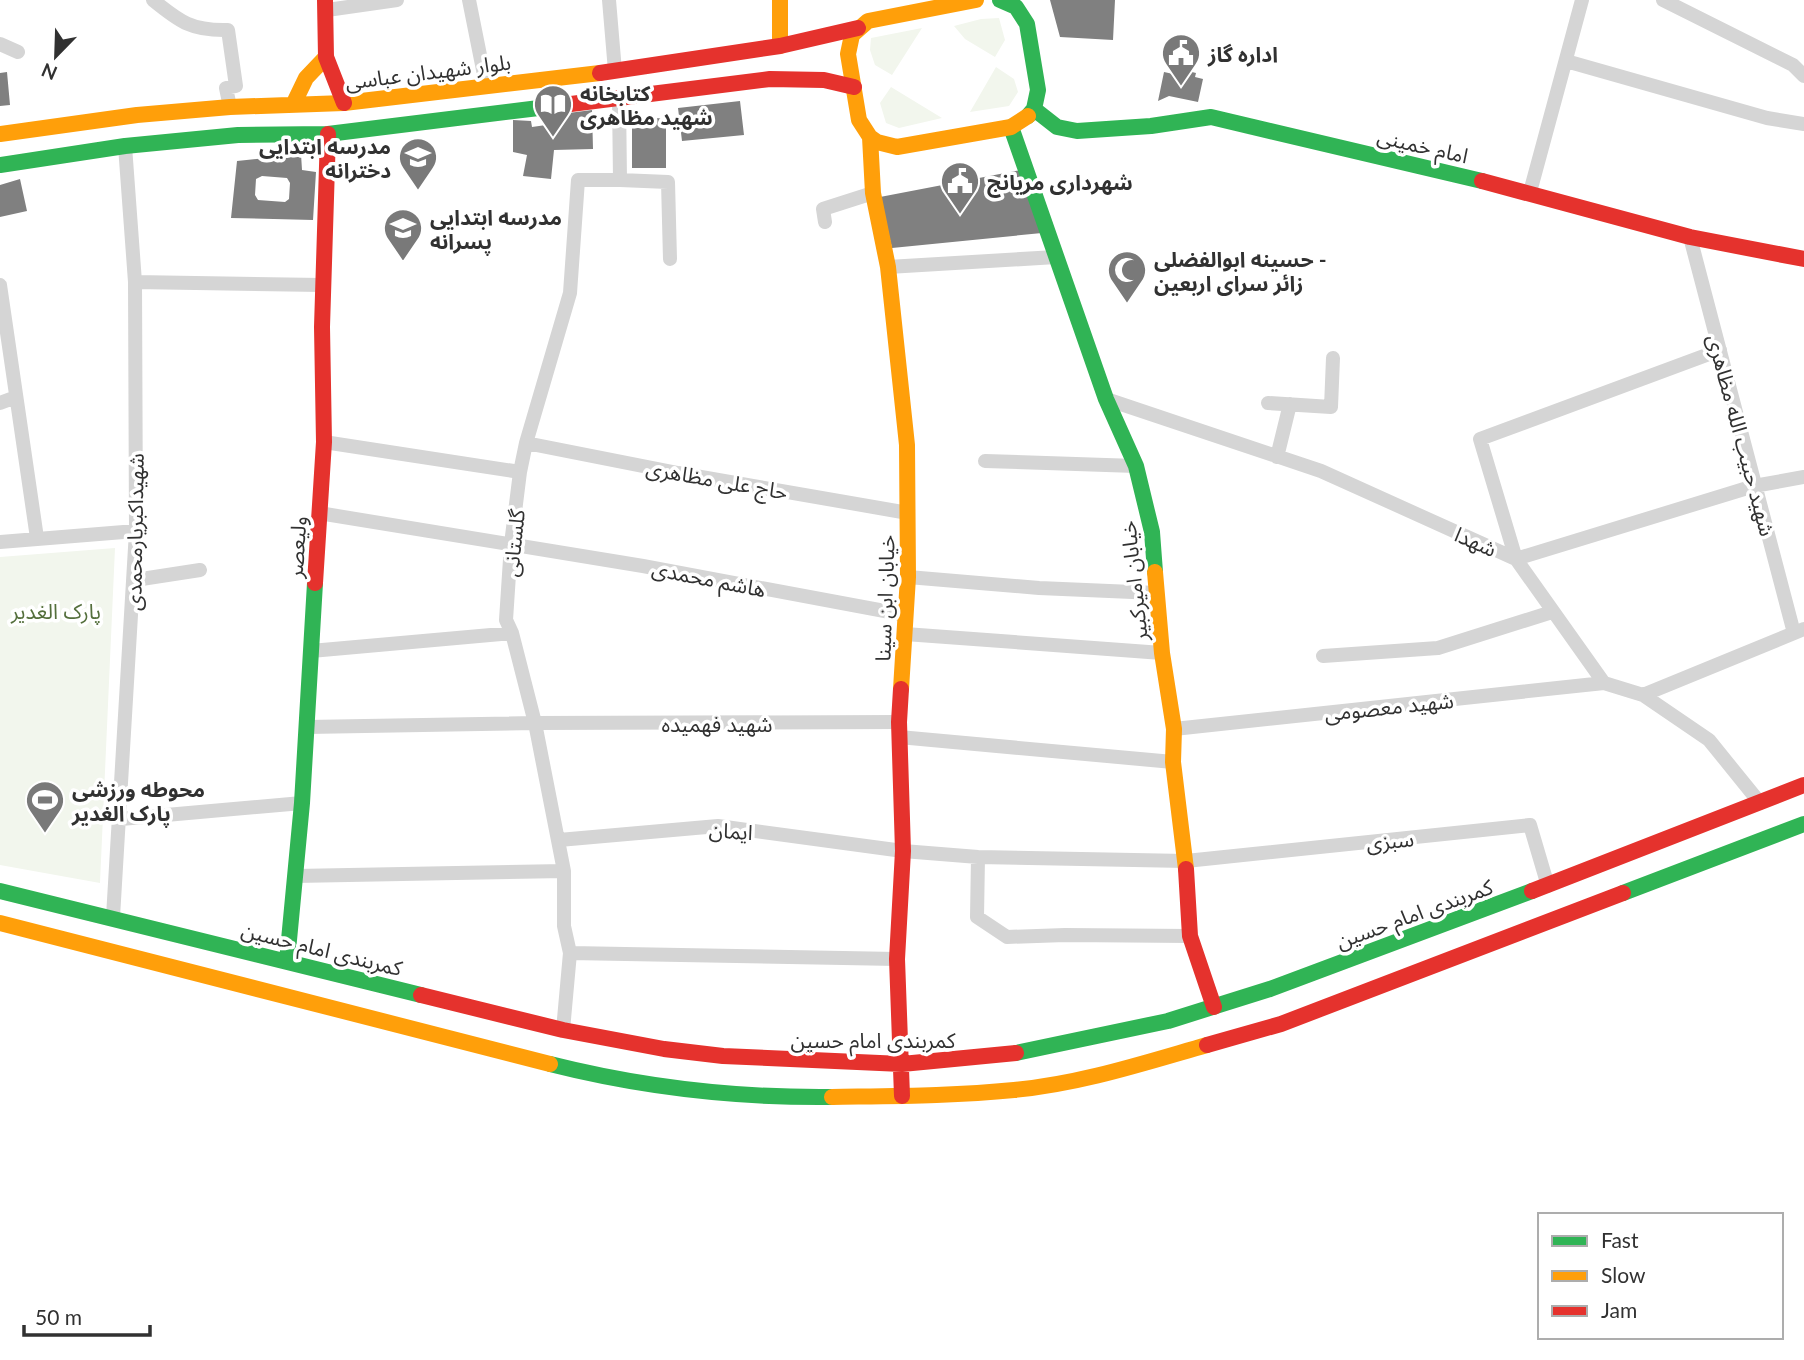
<svg xmlns="http://www.w3.org/2000/svg" width="1804" height="1360" viewBox="0 0 1804 1360" font-family="Lato,'Noto Sans Arabic',sans-serif">
	<rect width="100%" height="100%" fill="#fff"/>
	<path fill="#f2f6ed" d="M 999,18 L 1005,40 L 995,57 L 965,39 L 954,26 L 981,19 Z
		M 922,28 L 892,75 L 875,65 L 870,50 L 871,38 Z
		M 996,67 L 1014,79 L 1018,92 L 1009,106 L 970,112 Z
		M 891,87 L 942,118 L 899,128 L 886,123 L 880,103 Z
		M 115,548 L 100,883 L 0,865 L 0,557 Z"/>
	<path fill="#808080" fill-rule="evenodd" d="M 1050,0 L 1115,0 L 1113,40 L 1060,37 Z
		M 1188,71 L 1196,73 L 1195,77 L 1203,79 L 1198,102 L 1169,96 L 1158,101 L 1164,72 L 1187,77 Z
		M 7,72 L 10,105 L 0,106 L 0,73 Z
		M 740,101 L 744,135 L 682,141 L 678,108 Z
		M 592,110 L 593,149 L 554,150 L 551,179 L 523,176 L 527,155 L 513,152 L 513,120 L 531,121 L 532,127 L 553,124 L 553,115 Z
		M 666,118 L 666,168 L 632,168 L 632,119 Z
		M 301,154 L 302,170 L 316,172 L 313,220 L 231,218 L 237,161 ZM 262,176 L 287,178 L 290,183 L 289,199 L 285,202 L 258,200 L 255,195 L 256,179 Z
		M 1021,170 L 1042,233 L 892,248 L 880,197 Z
		M 20,179 L 27,211 L 0,217 L 0,185 Z"/>
	<g fill="none" stroke-linecap="round" stroke-linejoin="round">
		<path stroke="#d5d5d5" stroke-width="14" d="M 153,0 C 180,22 192,31 228,30 L 236,86 L 226,88 L 230,107
			M 469,0 L 486,85
			M 609,0 L 615,71
			M 1663,0 L 1793,65 L 1804,76
			M 327,10 L 397,0
			M 0,44 L 18,52
			M 1566,61 L 1767,118 L 1804,124
			M 620,180 L 668,182 L 670,259
			M 1530,192 L 1582,0
			M 825,222 L 823,209 L 873,193
			M 1690,237 L 1794,633
			M 888,267 L 1056,257
			M 135,282 L 322,285
			M 0,285 L 37,538
			M 1720,350 L 1480,439 L 1516,559 L 1754,486 L 1804,477
			M 1106,399 L 1321,471 L 1516,559 L 1604,683 L 1643,695 L 1709,740 L 1760,803
			M 0,403 L 16,397
			M 1268,403 L 1331,407 L 1333,358
			M 324,442 L 520,472
			M 526,443 L 678,473 L 908,513
			M 1277,457 L 1290,404
			M 985,461 L 1136,466
			M 319,513 L 643,566 L 906,615
			M 0,542 L 136,531
			M 908,577 L 1039,588 L 1156,593
			M 135,580 L 200,570
			M 905,634 L 1162,653
			M 311,651 L 512,633
			M 1323,656 L 1438,648 L 1552,612
			M 1643,695 L 1804,629
			M 307,727 L 535,723 L 899,722
			M 1174,729 L 1604,683
			M 899,737 L 1173,762
			M 121,819 L 302,803
			M 559,840 L 718,826 L 903,851 L 978,857 L 1186,861 L 1530,825 L 1548,886
			M 978,857 L 977,917 L 1007,937 L 1065,935 L 1190,936
			M 295,876 L 564,871
			M 113,917 L 136,531 L 135,282 L 125,146
			M 570,953 L 897,959
			M 563,1030 L 570,953 L 564,926 L 564,871 L 535,723 L 512,633 L 506,620 L 511,544 L 520,472 L 526,443 L 570,293 L 578,180 L 620,180 L 619,98"/>
		<path stroke="#30b455" stroke-width="16" d="M 1000,0 L 1016,7 L 1027,24 L 1038,90 L 1034,109 L 1028,116
			M 1034,109 L 1057,127 L 1077,131 L 1151,126 L 1211,117 L 1482,181
			M 1011,127 L 1106,399 L 1136,466 L 1152,532 L 1155,572
			M 0,165 L 125,146 L 238,135 L 328,134 L 547,107
			M 0,891 L 421,995
			M 1623,893 L 1804,824
			M 287,961 L 302,803 L 315,583
			M 1016,1053 L 1168,1021 L 1270,989 L 1532,891
			M 550,1064 C 641,1087 738,1098 832,1097"/>
		<path stroke="#ff9f0a" stroke-width="16" d="M 780,0 L 780,46
			M 976,0 L 868,21 L 852,35 L 848,54 L 859,120 L 870,137 L 877,142 L 897,147 L 1011,127 L 1028,116
			M 293,105 L 306,78 L 326,57
			M 0,134 L 137,115 L 230,107 L 344,103 L 600,73
			M 870,137 L 873,193 L 888,267 L 907,445 L 908,577 L 901,689
			M 1155,572 L 1162,653 L 1174,729 L 1173,762 L 1186,869
			M 0,923 L 550,1064
			M 832,1097 C 893,1096 954,1096 1014,1090 C 1080,1084 1144,1063 1207,1045"/>
		<path stroke="#e5322d" stroke-width="16" d="M 325,0 L 326,57 L 344,103
			M 600,73 L 780,46 L 858,28
			M 547,107 L 770,79 L 824,80 L 854,87
			M 1482,181 L 1690,237 L 1804,259
			M 315,583 L 324,442 L 322,327 L 328,134
			M 901,689 L 899,722 L 903,851 L 897,959 L 902,1096
			M 1186,869 L 1190,936 L 1214,1007
			M 1532,891 L 1804,785
			M 421,995 L 563,1030 L 664,1049 L 723,1056 L 902,1064 L 1016,1053
			M 1207,1045 L 1281,1024 L 1623,893"/>
	</g>
	<defs>
		<g id="civic-pin" transform="scale(2.0125)"><path d="M0 17L-7.5 6A9.5 9.5 0 1 1 7.5 6Z" fill="#797979" stroke="#fff"/><path d="M-.6-6.5H3V-4.5H.6V-3L4-1V1h2V6H-6V1h2V-1L-.6-3ZM-1.2 2.5V6h2.4V2.5Z" fill="#fff"/></g>
		<g id="library-pin" transform="scale(2.0125)"><path d="M0 17L-7.5 6A9.5 9.5 0 1 1 7.5 6Z" fill="#797979" stroke="#fff"/><path d="M-6-4Q-3-5.5-.7-3.5V5Q-3 3-6 4ZM6-4Q3-5.5 .7-3.5V5Q3 3 6 4Z" fill="#fff"/></g>
		<g id="school-pin" transform="scale(2.0125)"><path d="M0 17L-7.5 6A9.5 9.5 0 1 1 7.5 6Z" fill="#797979" stroke="#fff"/><path d="M0-5L7-2L0 1L-7-2ZM-4 1L0 2.5L4 1V4Q0 6-4 4Z" fill="#fff"/></g>
		<g id="mosque-pin" transform="scale(2.0125)"><path d="M0 17L-7.5 6A9.5 9.5 0 1 1 7.5 6Z" fill="#797979" stroke="#fff"/><path d="M3.5-4.9A6 6 0 1 0 3.5 4.9A5 5 0 1 1 3.5-4.9Z" fill="#fff"/></g>
		<g id="stadium-pin" transform="scale(2.0125)"><path d="M0 17L-7.5 6A9.5 9.5 0 1 1 7.5 6Z" fill="#797979" stroke="#fff"/><path d="M0-5a6.5 5 0 1 0 0 10a6.5 5 0 1 0 0-10ZM-3.5-1.8h7v3.6h-7Z" fill="#fff"/></g>
	</defs>
	<g fill-rule="evenodd">
		<use href="#civic-pin" x="1181" y="53"/>
		<use href="#library-pin" x="553" y="104"/>
		<use href="#school-pin" x="418" y="157"/>
		<use href="#civic-pin" x="960" y="181"/>
		<use href="#school-pin" x="403" y="228"/>
		<use href="#mosque-pin" x="1127" y="270"/>
		<use href="#stadium-pin" x="45" y="800"/>
	</g>
	<g text-anchor="middle" dominant-baseline="central" stroke-width="7" stroke-linejoin="round" paint-order="stroke">
		<g font-size="21" font-weight="bold" fill="#313131" stroke="#fff" text-anchor="start">
			<text x="1208" y="53">اداره گاز</text>
			<text x="580" y="92">کتابخانه<tspan x="580" dy="24">شهید مظاهری</tspan></text>
			<text x="391" y="145" text-anchor="end">مدرسه ابتدایی<tspan x="391" dy="24">دخترانه</tspan></text>
			<text x="987" y="181">شهرداری مریانج</text>
			<text x="430" y="216">مدرسه ابتدایی<tspan x="430" dy="24">پسرانه</tspan></text>
			<text x="1154" y="258">حسینه ابوالفضلی -<tspan x="1154" dy="24">زائر سرای اربعین</tspan></text>
			<text x="72" y="788">محوطه ورزشی<tspan x="72" dy="24">پارک الغدیر</tspan></text>
		</g>
		<g font-size="21" fill="#313131" stroke="#fff">
			<text transform="translate(428 71) rotate(-7)">بلوار شهیدان عباسی</text>
			<text transform="translate(1423 145) rotate(13)">امام خمینی</text>
			<text transform="translate(1742 435) rotate(75)">شهید حبیب الله مظاهری</text>
			<text transform="translate(717 479) rotate(10)">حاج علی مظاهری</text>
			<text transform="translate(134 532) rotate(-89)">شهیداکبریارمحمدی</text>
			<text transform="translate(1476 541) rotate(24)">شهدا</text>
			<text transform="translate(513 543) rotate(-84)">گلستانی</text>
			<text transform="translate(296 547) rotate(-86)">ولیعصر</text>
			<text transform="translate(709 578) rotate(11)">هاشم محمدی</text>
			<text transform="translate(1133 581) rotate(-96)">خیابان امیرکبیر</text>
			<text transform="translate(884 598) rotate(-88)">خیابان ابن سینا</text>
			<text transform="translate(1389 706) rotate(-6)">شهید معصومی</text>
			<text x="717" y="723">شهید فهمیده</text>
			<text transform="translate(731 830) rotate(4)">ایمان</text>
			<text transform="translate(1390 840) rotate(-6)">سبزی</text>
			<text transform="translate(1414 913) rotate(-20)">کمربندی امام حسین</text>
			<text transform="translate(322 948) rotate(14)">کمربندی امام حسین</text>
			<text x="873" y="1039">کمربندی امام حسین</text>
		</g>
		<g font-size="21" fill="#546f3c" stroke="#fff">
			<text x="56" y="610">پارک الغدیر</text>
		</g>
	</g>
	<rect x="1538" y="1213" width="245" height="126" fill="#ffffff" stroke="#adadad" stroke-width="2"/>
	<rect x="1552" y="1236" width="35" height="10" fill="#30b455" stroke="#adadad" stroke-width="2"/>
	<text x="1601" y="1248" font-size="21" fill="#313131">Fast</text>
	<rect x="1552" y="1271" width="35" height="10" fill="#ff9f0a" stroke="#adadad" stroke-width="2"/>
	<text x="1601" y="1283" font-size="21" fill="#313131">Slow</text>
	<rect x="1552" y="1306" width="35" height="10" fill="#e5322d" stroke="#adadad" stroke-width="2"/>
	<text x="1601" y="1318" font-size="21" fill="#313131">Jam</text>
	<g transform="translate(56 56) rotate(203)" stroke="#ffffff" stroke-width="5" paint-order="stroke">
	<path d="M0-5L12 26L0 18L-12 26Z" fill="#313131"/>
	<text y="-10" font-size="19" font-weight="bold" text-anchor="middle" fill="#313131">N</text>
	</g>
	<path d="M24 1325v10h126v-10" fill="none" stroke="#313131" stroke-width="3.5"/>
	<text x="35" y="1325" font-size="21" fill="#313131" stroke="#ffffff" stroke-width="5" paint-order="stroke">50 m</text>
</svg>
